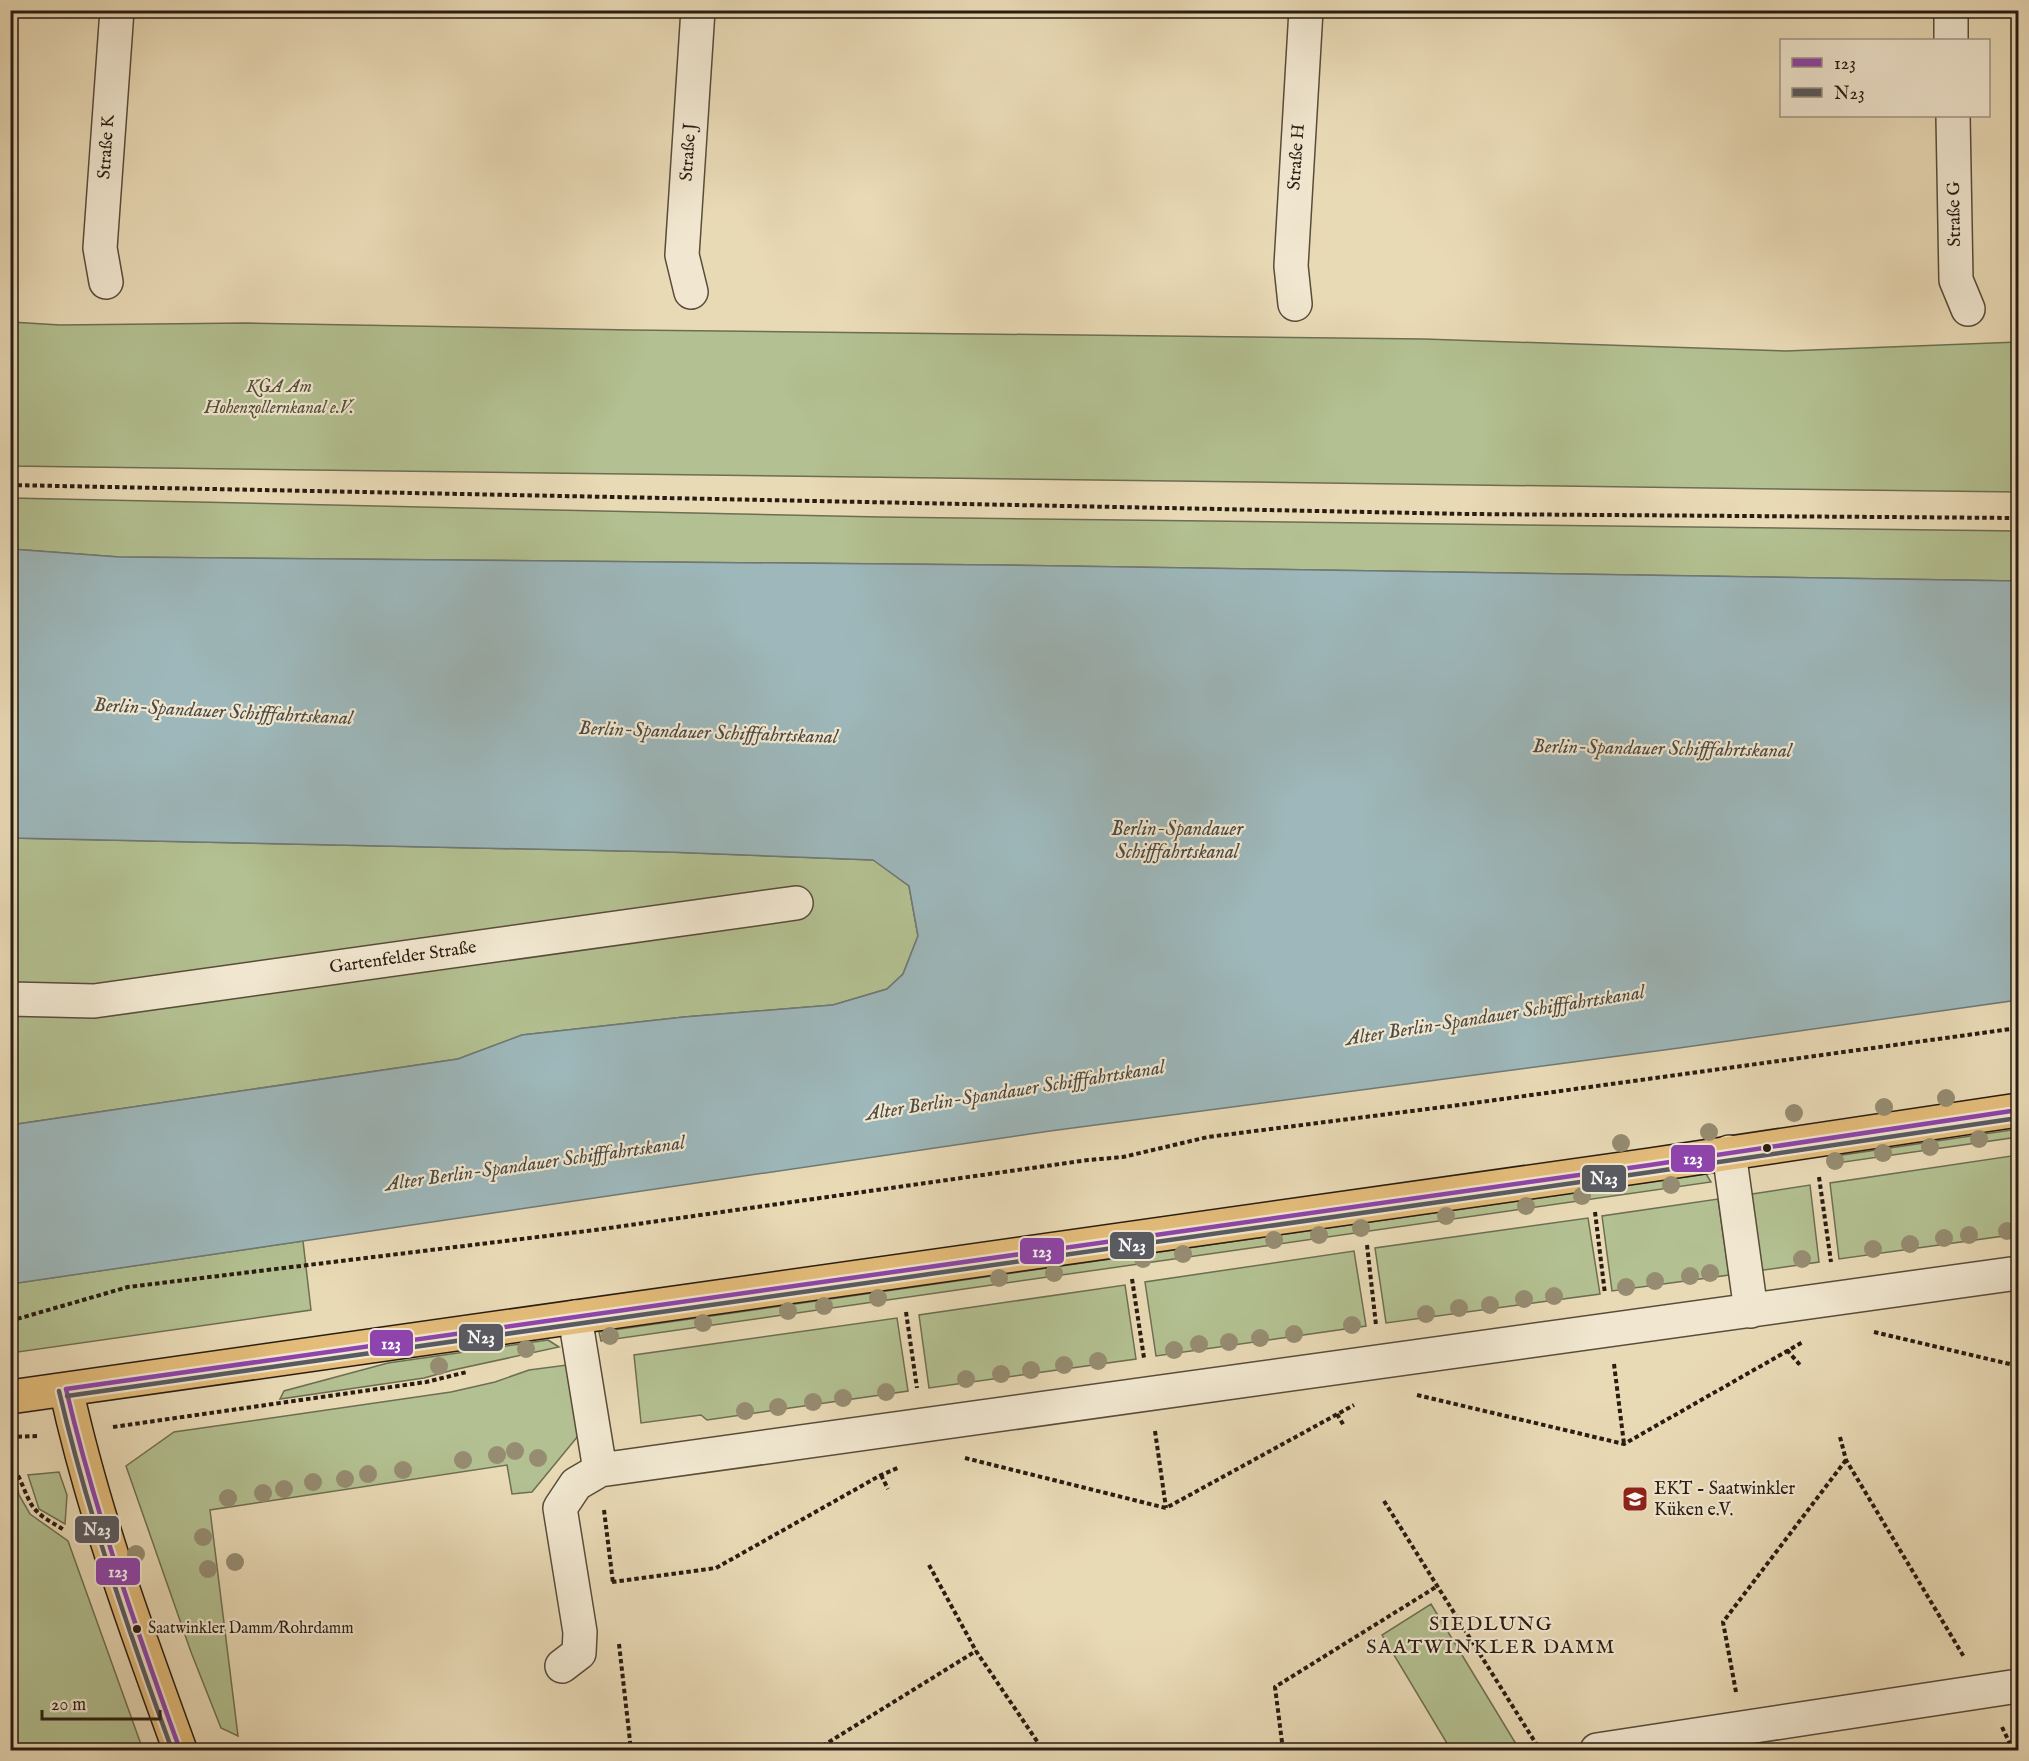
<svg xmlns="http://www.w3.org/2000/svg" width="2029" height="1761" viewBox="0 0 2029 1761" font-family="'IM FELL English',serif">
	<rect width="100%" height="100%" fill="#e9dab6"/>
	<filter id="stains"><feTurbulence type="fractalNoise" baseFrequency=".00333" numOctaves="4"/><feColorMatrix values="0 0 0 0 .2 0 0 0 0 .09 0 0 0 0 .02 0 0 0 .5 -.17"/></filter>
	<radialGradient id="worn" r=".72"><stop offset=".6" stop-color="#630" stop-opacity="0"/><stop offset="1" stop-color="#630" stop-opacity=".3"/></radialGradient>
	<path fill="#b3c091" stroke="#6e6e52" stroke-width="1.5" d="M 11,322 L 60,325 L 247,323 L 631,330 L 1424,339 L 1786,351 L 2018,342 L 2018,492 L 11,466 Z
		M 10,498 L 880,517 L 2018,531 L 2018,581 L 995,565 L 119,557 L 11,549 Z
		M 10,838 L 668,852 L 874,860 L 909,886 L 918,936 L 903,974 L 887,989 L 833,1005 L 684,1017 L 522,1035 L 458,1059 L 11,1125 Z
		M 2018,1129 L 2018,1137 L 1830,1164 L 1829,1157 Z
		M 2018,1155 L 2018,1234 L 1839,1259 L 1830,1183 Z
		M 1706,1174 L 1711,1182 L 601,1341 L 599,1332 Z
		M 1810,1185 L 1819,1262 L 1757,1271 L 1746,1195 Z
		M 1718,1199 L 1729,1275 L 1612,1291 L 1602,1216 Z
		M 1588,1218 L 1600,1294 L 1386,1323 L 1375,1248 Z
		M 303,1241 L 311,1310 L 11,1353 L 10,1284 Z
		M 1354,1251 L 1366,1326 L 1156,1356 L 1145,1282 Z
		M 1125,1285 L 1136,1359 L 929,1388 L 919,1315 Z
		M 897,1318 L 908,1391 L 707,1420 L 701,1415 L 641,1423 L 634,1355 Z
		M 548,1340 L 559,1347 L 453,1370 L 424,1378 L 280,1399 L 284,1391 L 388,1363 Z
		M 567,1365 L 578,1436 L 532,1492 L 512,1494 L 507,1465 L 210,1510 L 238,1736 L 221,1728 L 191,1652 L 126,1466 L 174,1432 L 451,1392 L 495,1382 L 529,1370 Z
		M 59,1472 L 67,1495 L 65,1524 L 39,1509 L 28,1475 Z
		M 11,1477 L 15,1477 L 19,1495 L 30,1514 L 68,1541 L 143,1750 L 11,1750 Z
		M 1431,1604 L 1516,1744 L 1469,1750 L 1451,1750 L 1382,1635 Z"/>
	<path fill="#9db7ba" stroke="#6f7977" stroke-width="1.5" d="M 11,549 L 119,557 L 995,565 L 2018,581 L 2018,1000 L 1679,1048 L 1050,1131 L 11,1284 L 11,1125 L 458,1059 L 522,1035 L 684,1017 L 833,1005 L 887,989 L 903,974 L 918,936 L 909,886 L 873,860 L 668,852 L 11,838 Z"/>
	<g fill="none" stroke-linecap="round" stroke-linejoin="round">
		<g stroke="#594c3b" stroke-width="36">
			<path id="minor" d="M 1951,10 L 1951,40
				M 1953,116 L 1956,280 L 1968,309
				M 106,282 L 100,248 L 117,10
				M 691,292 L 682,255 L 698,10
				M 1295,304 L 1291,266 L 1306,10
				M 10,999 L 94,1001 L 796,903
				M 1729,1152 L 1751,1311
				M 575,1317 L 600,1470
				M 562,1666 L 579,1653 L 580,1632 L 560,1508 L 576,1484 L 600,1470 L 2018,1273
				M 1597,1750 L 2018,1686"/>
		</g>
		<g stroke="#291c12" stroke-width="36">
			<path id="major" d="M 66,1389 C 93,1512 137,1632 180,1750
				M 10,1397 L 1650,1165 L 2018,1110"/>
		</g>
		<path stroke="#291c12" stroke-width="4" stroke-dasharray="4.5 3" stroke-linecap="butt" d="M 10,485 L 1468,514 L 2018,518
			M 1819,1177 L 1831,1262
			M 1595,1212 L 1605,1294
			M 1367,1245 L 1376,1325
			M 1132,1279 L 1144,1358
			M 906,1312 L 917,1388
			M 10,1321 L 128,1287 L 595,1230 L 1088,1160 L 1123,1157 L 1208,1137 L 1459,1105 L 2018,1028
			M 1874,1332 L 2018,1366
			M 1787,1350 L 1800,1365
			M 1614,1364 L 1624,1444
			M 1417,1395 L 1624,1444 L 1803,1342
			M 1337,1414 L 1344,1426
			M 113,1427 L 426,1382 L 467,1372
			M 1155,1431 L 1166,1508
			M 10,1437 L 40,1436
			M 1840,1437 L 1846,1460 L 1964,1657
			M 965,1458 L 1166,1508 L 1354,1405
			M 10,1463 C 20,1475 23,1489 30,1502 C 37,1516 52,1522 64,1530
			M 881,1475 L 888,1489
			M 1384,1501 L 1540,1750
			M 604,1510 L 613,1583
			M 929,1565 L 976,1651 L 1043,1750
			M 612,1582 L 716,1568 L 881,1475 L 900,1467
			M 619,1644 L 631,1750
			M 1736,1692 L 1723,1622 L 1846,1460
			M 2002,1727 L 2013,1750
			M 10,1742 L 15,1750
			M 816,1750 L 976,1651
			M 1283,1750 L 1275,1687 L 1436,1587"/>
		<use href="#minor" stroke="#f1e7d0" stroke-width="33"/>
		<use href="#major" stroke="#e4bd7b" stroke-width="33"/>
		<g stroke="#f1e7d0" stroke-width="9">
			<path id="bus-1" d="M 66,1389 L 1650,1165 L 2018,1110
				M 66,1389 C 95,1512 137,1631 180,1750"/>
		</g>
		<g stroke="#f1e7d0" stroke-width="9">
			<path id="bus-2" d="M 59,1391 C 88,1514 129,1632 172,1750
				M 67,1396 L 1651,1172 L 2018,1118"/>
		</g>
		<use href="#bus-1" stroke="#8e44ad" stroke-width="4.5"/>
		<use href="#bus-2" stroke="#595b62" stroke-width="4.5"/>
	</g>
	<g fill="#968c71">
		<circle cx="1946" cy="1098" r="9"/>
		<circle cx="1884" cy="1107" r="9"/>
		<circle cx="1794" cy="1113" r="9"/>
		<circle cx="1709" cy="1132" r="9"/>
		<circle cx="1979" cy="1139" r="9"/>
		<circle cx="1621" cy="1143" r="9"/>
		<circle cx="1930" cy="1147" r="9"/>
		<circle cx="1883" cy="1153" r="9"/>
		<circle cx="1835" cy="1161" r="9"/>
		<circle cx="1671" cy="1185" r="9"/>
		<circle cx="1582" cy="1196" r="9"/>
		<circle cx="1526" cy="1206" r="9"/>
		<circle cx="1446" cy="1216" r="9"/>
		<circle cx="1361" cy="1228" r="9"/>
		<circle cx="2007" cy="1231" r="9"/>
		<circle cx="1319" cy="1235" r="9"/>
		<circle cx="1969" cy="1235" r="9"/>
		<circle cx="1944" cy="1238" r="9"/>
		<circle cx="1274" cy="1240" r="9"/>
		<circle cx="1910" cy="1244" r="9"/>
		<circle cx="1873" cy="1249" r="9"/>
		<circle cx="1183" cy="1254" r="9"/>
		<circle cx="1143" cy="1259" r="9"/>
		<circle cx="1802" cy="1259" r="9"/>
		<circle cx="1054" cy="1273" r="9"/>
		<circle cx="1710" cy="1273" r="9"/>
		<circle cx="1690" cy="1276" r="9"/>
		<circle cx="999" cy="1278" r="9"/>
		<circle cx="1655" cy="1281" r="9"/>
		<circle cx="1626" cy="1287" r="9"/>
		<circle cx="1554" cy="1296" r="9"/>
		<circle cx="878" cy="1298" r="9"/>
		<circle cx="1524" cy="1299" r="9"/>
		<circle cx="1490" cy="1305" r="9"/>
		<circle cx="824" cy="1306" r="9"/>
		<circle cx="1459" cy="1308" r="9"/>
		<circle cx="788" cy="1311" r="9"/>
		<circle cx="1426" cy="1314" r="9"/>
		<circle cx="703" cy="1323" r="9"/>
		<circle cx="1352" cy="1325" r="9"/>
		<circle cx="1294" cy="1334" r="9"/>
		<circle cx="610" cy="1336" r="9"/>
		<circle cx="1260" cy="1338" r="9"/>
		<circle cx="1229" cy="1342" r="9"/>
		<circle cx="1199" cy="1344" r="9"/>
		<circle cx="526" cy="1349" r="9"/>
		<circle cx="1174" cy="1350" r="9"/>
		<circle cx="1098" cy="1361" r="9"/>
		<circle cx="1064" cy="1365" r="9"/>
		<circle cx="439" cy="1366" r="9"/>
		<circle cx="1031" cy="1370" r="9"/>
		<circle cx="1001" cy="1374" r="9"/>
		<circle cx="966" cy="1379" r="9"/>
		<circle cx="886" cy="1392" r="9"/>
		<circle cx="843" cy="1398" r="9"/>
		<circle cx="813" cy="1402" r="9"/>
		<circle cx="778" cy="1407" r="9"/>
		<circle cx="745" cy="1411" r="9"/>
		<circle cx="515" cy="1451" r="9"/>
		<circle cx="497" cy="1455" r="9"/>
		<circle cx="538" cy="1458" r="9"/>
		<circle cx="463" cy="1460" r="9"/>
		<circle cx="403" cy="1470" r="9"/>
		<circle cx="368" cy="1474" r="9"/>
		<circle cx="345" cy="1479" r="9"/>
		<circle cx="313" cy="1482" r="9"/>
		<circle cx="284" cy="1489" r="9"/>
		<circle cx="263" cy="1493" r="9"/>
		<circle cx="228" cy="1498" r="9"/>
		<circle cx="203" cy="1537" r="9"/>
		<circle cx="136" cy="1554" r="9"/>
		<circle cx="235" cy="1562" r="9"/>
		<circle cx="208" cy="1569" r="9"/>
	</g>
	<defs>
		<g id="school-square" transform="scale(1.35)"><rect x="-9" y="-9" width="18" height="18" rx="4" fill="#8f2418" stroke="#f1e7d0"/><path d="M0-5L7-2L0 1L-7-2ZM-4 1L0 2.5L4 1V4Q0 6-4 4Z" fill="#fff"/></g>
	</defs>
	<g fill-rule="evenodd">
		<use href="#school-square" x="1635" y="1499"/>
	</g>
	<g fill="#291c12" stroke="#f1e7d0" stroke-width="2">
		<circle cx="1767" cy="1148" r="5"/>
		<circle cx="137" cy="1629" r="5"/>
	</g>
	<g text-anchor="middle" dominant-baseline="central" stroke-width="4.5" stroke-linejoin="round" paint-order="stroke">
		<g font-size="16" fill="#291c12" stroke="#f1e7d0" text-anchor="start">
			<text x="148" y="1629">Saatwinkler Damm/Rohrdamm</text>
		</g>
		<g font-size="18" fill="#291c12" stroke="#f1e7d0">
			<text transform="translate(107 147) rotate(-86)">Straße K</text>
			<text transform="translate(689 152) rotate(-86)">Straße J</text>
			<text transform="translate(1297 157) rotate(-86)">Straße H</text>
			<text transform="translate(1955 214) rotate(-91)">Straße G</text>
			<text transform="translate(403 958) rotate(-8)">Gartenfelder Straße</text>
		</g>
		<g font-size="18" font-style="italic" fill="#524d38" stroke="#f1e7d0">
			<text x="279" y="387">KGA Am<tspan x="279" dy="21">Hohenzollernkanal e.V.</tspan></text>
		</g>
		<g font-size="18" fill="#291c12" stroke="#f1e7d0" text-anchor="start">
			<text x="1654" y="1489">EKT - Saatwinkler<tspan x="1654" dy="21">Küken e.V.</tspan></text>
		</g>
		<g font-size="20" font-style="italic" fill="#4c4a44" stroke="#f1e7d0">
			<text transform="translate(223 712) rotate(3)">Berlin-Spandauer Schifffahrtskanal</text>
			<text transform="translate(708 733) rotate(2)">Berlin-Spandauer Schifffahrtskanal</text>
			<text transform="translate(1662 749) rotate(1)">Berlin-Spandauer Schifffahrtskanal</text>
			<text x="1177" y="829">Berlin-Spandauer<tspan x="1177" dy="23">Schifffahrtskanal</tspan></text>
			<text transform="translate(1495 1016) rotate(-9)">Alter Berlin-Spandauer Schifffahrtskanal</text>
			<text transform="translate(1015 1091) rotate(-9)">Alter Berlin-Spandauer Schifffahrtskanal</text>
			<text transform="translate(535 1164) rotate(-8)">Alter Berlin-Spandauer Schifffahrtskanal</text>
		</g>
		<g font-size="20" letter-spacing="1.5" fill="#291c12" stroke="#f1e7d0">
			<text x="1491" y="1624">SIEDLUNG<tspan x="1491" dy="23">SAATWINKLER DAMM</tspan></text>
		</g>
	</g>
	<g stroke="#f1e7d0" stroke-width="2">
		<rect x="1670" y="1144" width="46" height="29" rx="6" fill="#8e44ad"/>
		<rect x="1581" y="1164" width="46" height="29" rx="6" fill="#595b62"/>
		<rect x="1109" y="1231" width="46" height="29" rx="6" fill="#595b62"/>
		<rect x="1019" y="1237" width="46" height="28" rx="6" fill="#8e44ad"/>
		<rect x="458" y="1323" width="46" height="29" rx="6" fill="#595b62"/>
		<rect x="369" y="1329" width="45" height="28" rx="6" fill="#8e44ad"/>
		<rect x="74" y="1515" width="46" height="29" rx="6" fill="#595b62"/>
		<rect x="95" y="1557" width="46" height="29" rx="6" fill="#8e44ad"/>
	</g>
	<g font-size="16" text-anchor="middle" font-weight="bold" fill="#fff">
		<text x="1693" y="1164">123</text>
		<text x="1604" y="1184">N23</text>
		<text x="1132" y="1251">N23</text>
		<text x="1042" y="1257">123</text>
		<text x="481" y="1343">N23</text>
		<text x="391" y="1349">123</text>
		<text x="97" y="1535">N23</text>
		<text x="118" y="1577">123</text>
	</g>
	<rect width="2029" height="1761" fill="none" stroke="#e9dab6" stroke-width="36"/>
	<rect x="12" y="12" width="2005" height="1737" fill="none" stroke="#291c12" stroke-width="3"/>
	<rect x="18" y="18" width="1993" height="1725" fill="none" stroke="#291c12" stroke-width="1.5"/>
	<rect x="1780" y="39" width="210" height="78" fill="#f1e7d0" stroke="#a19684" stroke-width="1.5"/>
	<rect x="1792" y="58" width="30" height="9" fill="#8e44ad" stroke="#a19684" stroke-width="1.5"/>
	<text x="1834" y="69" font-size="18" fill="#291c12">123</text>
	<rect x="1792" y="88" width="30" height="9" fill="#595b62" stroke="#a19684" stroke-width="1.5"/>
	<text x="1834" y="99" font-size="18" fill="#291c12">N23</text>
	<path d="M42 1710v9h118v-9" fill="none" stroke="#291c12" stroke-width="3"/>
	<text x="51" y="1710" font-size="18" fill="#291c12" stroke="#f1e7d0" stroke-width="4.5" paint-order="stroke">20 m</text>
	<rect width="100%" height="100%" filter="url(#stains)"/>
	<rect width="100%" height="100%" fill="url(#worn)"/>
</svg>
